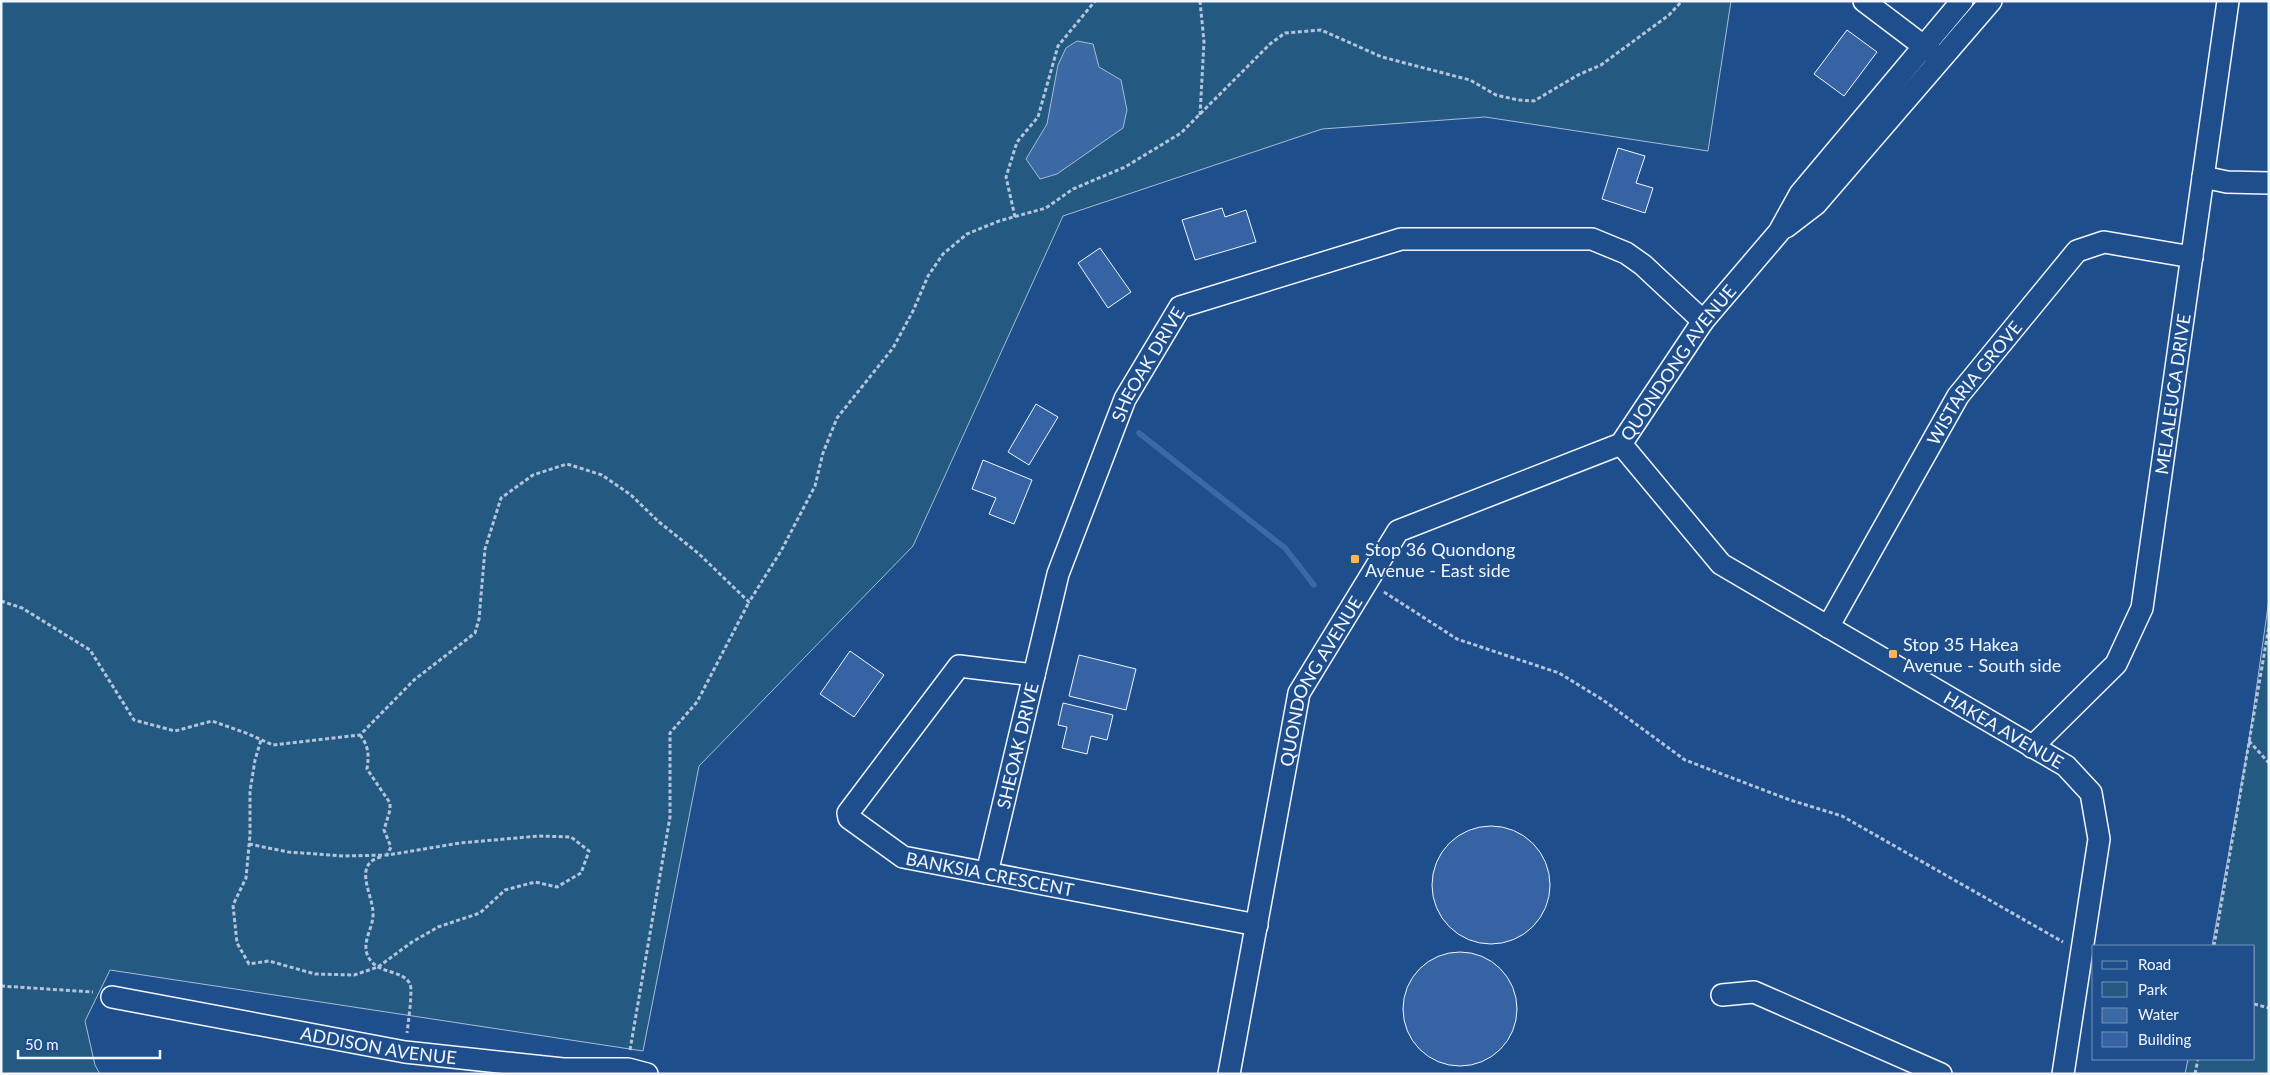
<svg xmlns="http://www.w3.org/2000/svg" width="2270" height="1075" viewBox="0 0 2270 1075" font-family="Lato,sans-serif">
	<rect width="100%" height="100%" fill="#1f4e8c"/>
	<path fill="#245a82" stroke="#a8bbd7" d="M 1,1 L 1731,1 L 1708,151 L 1485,117 L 1322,129 L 1063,216 L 913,546 L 699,766 L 643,1051 L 110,970 L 85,1021 L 95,1065 L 100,1074 L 1,1074 Z
		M 2269,599 L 2269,1074 L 2185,1074 L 2188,1059 L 2254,1059 L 2254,946 L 2212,946 L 2249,741 Z"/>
	<path fill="#3b69a3" stroke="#a8bbd7" d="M 1077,41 L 1093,44 L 1099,67 L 1121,80 L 1127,110 L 1123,128 L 1057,174 L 1040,179 L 1026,159 L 1047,124 L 1058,65 L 1066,48 Z"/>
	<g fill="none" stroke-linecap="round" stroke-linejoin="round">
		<path stroke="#3b69a3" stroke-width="5.5" d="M 1139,433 L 1285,548 L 1314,585"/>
	</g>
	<path fill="#3563a3" stroke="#f2f6ff" d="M 1847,30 L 1877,52 L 1844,96 L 1814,74 Z
		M 1618,148 L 1645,156 L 1636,183 L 1653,188 L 1645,213 L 1602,199 Z
		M 1222,208 L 1225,217 L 1246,210 L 1256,242 L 1195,260 L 1182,220 Z
		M 1100,248 L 1131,292 L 1108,308 L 1078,263 Z
		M 1036,404 L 1058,417 L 1029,465 L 1008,452 Z
		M 983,460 L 1032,480 L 1014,524 L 989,514 L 996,498 L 972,489 Z
		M 850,651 L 884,675 L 854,717 L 820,694 Z
		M 1079,655 L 1136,669 L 1126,710 L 1069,696 Z
		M 1063,703 L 1113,715 L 1107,740 L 1091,736 L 1087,754 L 1062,748 L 1067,727 L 1058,725 Z
		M1432 885a59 59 0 1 1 118 0a59 59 0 1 1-118 0Z
		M1403 1009a57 57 0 1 1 114 0a57 57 0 1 1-114 0Z"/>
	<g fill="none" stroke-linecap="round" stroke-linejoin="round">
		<g stroke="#f2f6ff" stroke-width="24">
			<g id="minor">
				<path d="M 1864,1 L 1934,54"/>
				<path d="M 2203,177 L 2227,182 L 2269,183"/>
				<path d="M 1786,227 L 1816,204 L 1991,1"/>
				<path id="s1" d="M 1621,444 L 1721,564 L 2066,766 L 2091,793 L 2099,839 L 2063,1074"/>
				<path id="s2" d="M 1828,627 L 1958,396 L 2077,251 L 2104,242 L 2192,257"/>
				<path id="s3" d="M 1034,675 L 959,666 L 848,813 L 849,818 L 903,857 L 1257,925"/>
				<path id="s4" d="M 2032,747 L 2116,664 L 2142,608 L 2228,1"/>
				<path id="s5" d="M 987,873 L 1058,574 L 1125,399 L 1180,307 L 1401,239 L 1592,239 L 1626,253 L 1643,265 L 1703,321"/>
				<path d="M 1722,995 L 1754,992 L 1941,1074"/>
				<path id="s6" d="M 112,997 L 405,1052 L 563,1069 L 628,1069 L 647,1074"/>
				<path id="s7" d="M 1229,1074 L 1299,693 L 1398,531 L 1621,444 L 1703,321 L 1779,232 L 1800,194 L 1962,1"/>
			</g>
		</g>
		<path stroke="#b3c4dc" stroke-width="3" stroke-dasharray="4 2.5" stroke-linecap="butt" d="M 1200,115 L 1204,42 L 1200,1
			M 1015,217 L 1006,177 L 1017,142 L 1038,117 L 1058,46 L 1095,1
			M 1384,592 L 1457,639 L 1559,673 L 1603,700 L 1685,760 L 1790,800 L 1842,816 L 2063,942
			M 1,601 L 22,608 L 90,650 L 134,720 L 175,731 L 212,721 L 246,733 L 273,745 L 360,735 L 414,680 L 475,633 L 479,619 L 485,549 L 501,498 L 533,475 L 567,464 L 602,475 L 631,495 L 659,522 L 698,553 L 749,602 L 781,551 L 815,486 L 823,453 L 837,418 L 893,348 L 913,311 L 928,276 L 943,254 L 967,234 L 999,221 L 1046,208 L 1073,189 L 1125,167 L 1181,133 L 1270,44 L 1285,33 L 1321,30 L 1382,57 L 1470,80 L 1496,95 L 1518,100 L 1534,101 L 1578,75 L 1601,65 L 1669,15 L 1682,1
			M 360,735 C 369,746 369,756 367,769 L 390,803 L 390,810 L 384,830 L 391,847 L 387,855
			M 2249,741 L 2269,763
			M 249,844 L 288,852 L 344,856 L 388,855 L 460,843 L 539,836 L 571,837 L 589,851 L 581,873 L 557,887 L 535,882 L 505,890 L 480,913 L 438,927 L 412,942 L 378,967 L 354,975 L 315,974 L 269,961 L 249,964 L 237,943 L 233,905 L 246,878 L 250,835 L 250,791 L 255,760 L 261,740
			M 381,857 C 352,864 373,895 373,913 C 374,929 358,945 371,961 C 381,974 403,970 410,984 C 413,990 408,1024 407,1033
			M 2214,946 L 2269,626
			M 1,986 L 93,992
			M 2254,1004 L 2269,1008
			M 630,1050 L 670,817 L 670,733 L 697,702 L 749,602
			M 2195,1074 L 2198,1059"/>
		<use href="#minor" stroke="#1f4e8c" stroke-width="21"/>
	</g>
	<g fill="#ffb74d" stroke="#1f4e8c" stroke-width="2">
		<rect x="1350" y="554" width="10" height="10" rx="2.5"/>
		<rect x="1888" y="649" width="10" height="10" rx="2.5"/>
	</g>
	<g text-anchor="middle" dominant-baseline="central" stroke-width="4" stroke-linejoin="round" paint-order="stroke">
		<g font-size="18" fill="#f2f6ff" stroke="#1f4e8c">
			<text stroke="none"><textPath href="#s7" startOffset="916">QUONDONG AVENUE</textPath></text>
			<text stroke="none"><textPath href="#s5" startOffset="536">SHEOAK DRIVE</textPath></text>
			<text stroke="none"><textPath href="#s2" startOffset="285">WISTARIA GROVE</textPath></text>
			<text stroke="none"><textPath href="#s4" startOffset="396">MELALEUCA DRIVE</textPath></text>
			<text stroke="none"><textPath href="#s7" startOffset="406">QUONDONG AVENUE</textPath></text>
			<text stroke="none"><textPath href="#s1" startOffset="484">HAKEA AVENUE</textPath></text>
			<text stroke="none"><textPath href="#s5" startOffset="131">SHEOAK DRIVE</textPath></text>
			<text stroke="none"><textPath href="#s3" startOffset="420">BANKSIA CRESCENT</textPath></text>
			<text stroke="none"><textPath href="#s6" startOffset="271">ADDISON AVENUE</textPath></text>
		</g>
		<g font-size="18" fill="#f2f6ff" stroke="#1f4e8c" text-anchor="start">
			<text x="1365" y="549">Stop 36 Quondong<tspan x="1365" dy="21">Avenue - East side</tspan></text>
			<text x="1903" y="644">Stop 35 Hakea<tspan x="1903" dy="21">Avenue - South side</tspan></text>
		</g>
	</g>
	<rect width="2270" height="1075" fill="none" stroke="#f2f6ff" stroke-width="5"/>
	<rect x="2092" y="945" width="162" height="115" fill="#1f4e8c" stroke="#7391ba"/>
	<rect x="2102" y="961" width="25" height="8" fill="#1f4e8c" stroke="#7391ba"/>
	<text x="2138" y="970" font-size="15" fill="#f2f6ff">Road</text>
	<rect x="2102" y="982" width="25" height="15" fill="#245a82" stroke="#7391ba"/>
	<text x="2138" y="995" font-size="15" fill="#f2f6ff">Park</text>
	<rect x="2102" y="1008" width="25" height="15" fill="#3b69a3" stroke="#7391ba"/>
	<text x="2138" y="1020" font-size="15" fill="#f2f6ff">Water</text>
	<rect x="2102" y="1032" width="25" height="15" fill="#3563a3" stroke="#7391ba"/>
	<text x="2138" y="1045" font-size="15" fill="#f2f6ff">Building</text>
	<path d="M18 1050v8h142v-8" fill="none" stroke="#f2f6ff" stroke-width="2.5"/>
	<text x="25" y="1050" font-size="15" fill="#f2f6ff" stroke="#1f4e8c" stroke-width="4" paint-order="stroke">50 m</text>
</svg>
